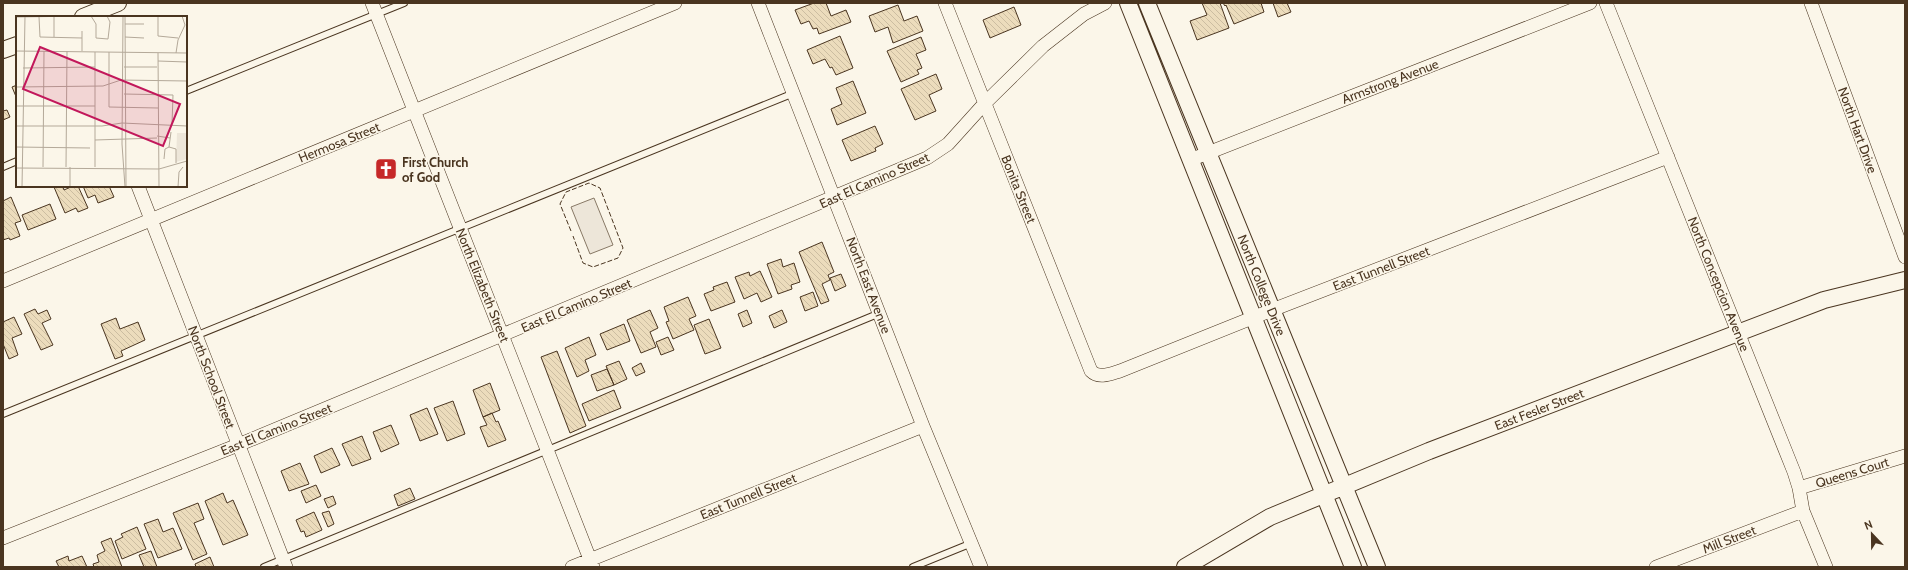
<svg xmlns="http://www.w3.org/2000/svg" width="1908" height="570" viewBox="0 0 1908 570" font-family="Cabin,sans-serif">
	<defs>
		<pattern id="building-back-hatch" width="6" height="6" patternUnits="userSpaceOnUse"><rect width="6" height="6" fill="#ecdcbc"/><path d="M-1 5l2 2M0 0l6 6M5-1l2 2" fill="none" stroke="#ccbda1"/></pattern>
	</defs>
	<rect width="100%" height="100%" fill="#fbf6e9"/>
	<path fill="#ede6d9" stroke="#887966" d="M 594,198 L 613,245 L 590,254 L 571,207 Z"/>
	<path fill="url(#building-back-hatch)" stroke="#4a3520" d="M 814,3 L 826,3 L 831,16 L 846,10 L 851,22 L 819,34 L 817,28 L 813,29 L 809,21 L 801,24 L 795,10 Z
		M 1202,3 L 1220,3 L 1229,28 L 1197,40 L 1190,21 L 1207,15 Z
		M 1223,3 L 1261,3 L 1264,12 L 1234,24 L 1226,5 L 1225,6 Z
		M 1273,3 L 1287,3 L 1291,12 L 1278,17 Z
		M 898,5 L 904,21 L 917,16 L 923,31 L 893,43 L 888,27 L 875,32 L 869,16 Z
		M 1014,7 L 1021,25 L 990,38 L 983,20 Z
		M 840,36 L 853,68 L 836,75 L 832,67 L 830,68 L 825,59 L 813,64 L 807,50 Z
		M 921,37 L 926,50 L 916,54 L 922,68 L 917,70 L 919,74 L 901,82 L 887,51 Z
		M 936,74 L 942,89 L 929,95 L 936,111 L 915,120 L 901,89 Z
		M 853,81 L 866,113 L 837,125 L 831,109 L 842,104 L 836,88 Z
		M 17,85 L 17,99 L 12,87 Z
		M 7,110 L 10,117 L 3,120 L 3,111 Z
		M 875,126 L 883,144 L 875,148 L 876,151 L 851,161 L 842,140 Z
		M 63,186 L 64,190 L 73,186 L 78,186 L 88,208 L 78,212 L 76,208 L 65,213 L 54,187 Z
		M 83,186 L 109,186 L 114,197 L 98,203 L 95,195 L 88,198 Z
		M 11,197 L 21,221 L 15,223 L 20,236 L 10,240 L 9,238 L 3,240 L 3,201 Z
		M 50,204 L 56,219 L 28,230 L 22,215 Z
		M 822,242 L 834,272 L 828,275 L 830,280 L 822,284 L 829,301 L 821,304 L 799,252 Z
		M 781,259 L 783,267 L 794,263 L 800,282 L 791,285 L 792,289 L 778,294 L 767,264 Z
		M 760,271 L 772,297 L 761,302 L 757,293 L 744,299 L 735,277 L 749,272 L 750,276 Z
		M 841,274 L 846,286 L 835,291 L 830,278 Z
		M 727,282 L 735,302 L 711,311 L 704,294 L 714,290 L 713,287 Z
		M 813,292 L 818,306 L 805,311 L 800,297 Z
		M 688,297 L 696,316 L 689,319 L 694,330 L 673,339 L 666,322 L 669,321 L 664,307 Z
		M 35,309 L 38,314 L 47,310 L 51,319 L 42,323 L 53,345 L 41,350 L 24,314 Z
		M 650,310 L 658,328 L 650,332 L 656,347 L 641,353 L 627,320 Z
		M 747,310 L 752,323 L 743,327 L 738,314 Z
		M 782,310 L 787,322 L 774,328 L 769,316 Z
		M 14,317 L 22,334 L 12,338 L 18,355 L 9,359 L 3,344 L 3,322 Z
		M 116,318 L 120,329 L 138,322 L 145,340 L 121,351 L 123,356 L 115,359 L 101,324 Z
		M 709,319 L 721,348 L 705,354 L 694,325 Z
		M 624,324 L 630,341 L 607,350 L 600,334 Z
		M 589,337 L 596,355 L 585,360 L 589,371 L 577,377 L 565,348 Z
		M 668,337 L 674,350 L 661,355 L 656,342 Z
		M 557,351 L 586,426 L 570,433 L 541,357 Z
		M 619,361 L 627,379 L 614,385 L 606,366 Z
		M 641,363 L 645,372 L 636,376 L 632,368 Z
		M 607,369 L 614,385 L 597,391 L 591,375 Z
		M 490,383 L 500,410 L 483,417 L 473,390 Z
		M 614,390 L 621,408 L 589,421 L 582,404 Z
		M 453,401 L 465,434 L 447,441 L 434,408 Z
		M 427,408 L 438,434 L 420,441 L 410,415 Z
		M 492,413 L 496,422 L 498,421 L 506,440 L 488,447 L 480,427 L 487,425 L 483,417 Z
		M 391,425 L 399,444 L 381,452 L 373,432 Z
		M 362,436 L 371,459 L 352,466 L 342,444 Z
		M 332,448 L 340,465 L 321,473 L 314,456 Z
		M 300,463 L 309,484 L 289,491 L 281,471 Z
		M 316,485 L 321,496 L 306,503 L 301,491 Z
		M 410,488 L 415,499 L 398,506 L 394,495 Z
		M 223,493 L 227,503 L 233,500 L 248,535 L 223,545 L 205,501 Z
		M 333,496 L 336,504 L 328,508 L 324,499 Z
		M 198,503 L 204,519 L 194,523 L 207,554 L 193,560 L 173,513 Z
		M 329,511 L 334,524 L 328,527 L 322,513 Z
		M 314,512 L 322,530 L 306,537 L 304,531 L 301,532 L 296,520 Z
		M 158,519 L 163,532 L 173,528 L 182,549 L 158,558 L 144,524 Z
		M 137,527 L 146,549 L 122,559 L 115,541 L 123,537 L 121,534 Z
		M 111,538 L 122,567 L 94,567 L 93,564 L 99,562 L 97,555 L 105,551 L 101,542 Z
		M 151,551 L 157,567 L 144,567 L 139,555 Z
		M 68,556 L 69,561 L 82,556 L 87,567 L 59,567 L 56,561 Z
		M 210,557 L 214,567 L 196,567 L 195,564 Z"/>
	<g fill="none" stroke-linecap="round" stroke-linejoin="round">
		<g stroke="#4a3520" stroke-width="8">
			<path id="service" d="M 186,91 L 404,3
				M 3,167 L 17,161
				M 3,414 L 794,93
				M 264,567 L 880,313
				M 913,567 L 972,543"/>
		</g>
		<g stroke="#4a3520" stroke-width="14">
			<path id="minor" d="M 372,3 L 593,567
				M 758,3 L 923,426 L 981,567
				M 945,3 L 1091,371 C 1099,379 1110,374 1120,371 L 1272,310 L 1668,157
				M 1606,3 L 1794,472 L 1799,488 L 1803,511 L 1826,567
				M 1811,3 L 1905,257
				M 1190,160 L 1590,3
				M 138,186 L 286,567
				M 3,281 L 675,3
				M 1799,488 L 1905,456
				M 3,538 L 238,445 L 927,158 L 948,144 L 985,103 L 1043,46 L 1084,14 L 1105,3
				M 572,567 L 923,426
				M 1656,567 L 1803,511"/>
		</g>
		<g stroke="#4a3520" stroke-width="18">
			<path id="tertiary" d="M 1128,3 L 1353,567
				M 1147,3 L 1377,567
				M 83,17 L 118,3
				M 3,50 L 17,45
				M 1185,567 L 1270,517 L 1429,451 L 1824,300 L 1905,280"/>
		</g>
		<use href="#service" stroke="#fbf6e9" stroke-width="6"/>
		<use href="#minor" stroke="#fbf6e9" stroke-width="13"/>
		<use href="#tertiary" stroke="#fbf6e9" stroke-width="16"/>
		<path stroke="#4a3520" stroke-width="1" stroke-dasharray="5 2" stroke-linecap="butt" d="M 571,231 L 560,204 L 566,192 L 589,183 L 600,188 L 623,248 L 618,258 L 593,267 L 583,263 L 573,236"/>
	</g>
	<defs>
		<g id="church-square" transform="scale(1.15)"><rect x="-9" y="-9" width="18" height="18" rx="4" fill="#c62828" stroke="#fbf6e9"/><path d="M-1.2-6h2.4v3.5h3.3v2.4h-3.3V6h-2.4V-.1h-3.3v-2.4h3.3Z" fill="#fff"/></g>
	</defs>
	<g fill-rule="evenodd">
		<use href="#church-square" x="386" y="169"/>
	</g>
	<g text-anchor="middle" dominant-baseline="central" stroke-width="3" stroke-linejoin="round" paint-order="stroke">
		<g font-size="13" fill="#4a3520" stroke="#fbf6e9">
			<text transform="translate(1390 81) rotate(-21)">Armstrong Avenue</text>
			<text transform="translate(1858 130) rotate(70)">North Hart Drive</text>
			<text transform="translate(339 142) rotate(-22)">Hermosa Street</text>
			<text transform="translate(874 180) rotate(-24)">East El Camino Street</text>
			<text transform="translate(1019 189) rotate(68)">Bonita Street</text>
			<text transform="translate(1381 268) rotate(-21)">East Tunnell Street</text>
			<text transform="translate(1719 284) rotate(68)">North Concepcion Avenue</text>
			<text transform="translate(483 285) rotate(68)">North Elizabeth Street</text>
			<text transform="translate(869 285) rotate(69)">North East Avenue</text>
			<text transform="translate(1262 285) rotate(68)">North College Drive</text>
			<text transform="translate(576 305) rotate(-23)">East El Camino Street</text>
			<text transform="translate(212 377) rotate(69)">North School Street</text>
			<text transform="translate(1539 409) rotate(-21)">East Fesler Street</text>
			<text transform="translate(276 429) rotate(-22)">East El Camino Street</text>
			<text transform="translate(1852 472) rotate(-17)">Queens Court</text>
			<text transform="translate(748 496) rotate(-22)">East Tunnell Street</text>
			<text transform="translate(1729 539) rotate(-21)">Mill Street</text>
		</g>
		<g font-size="13" font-weight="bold" fill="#4a3520" stroke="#fbf6e9" text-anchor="start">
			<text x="402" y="162">First Church<tspan x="402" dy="15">of God</tspan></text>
		</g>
	</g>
	<g transform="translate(16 16)">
		<rect width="171" height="171" fill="#fbf6e9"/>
		<path d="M 161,117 L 171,117 L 171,143 L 160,146 Z" fill="#ede6d9"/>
		<path fill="none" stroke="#b4a999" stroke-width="1" d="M 75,0 L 80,8 L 80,22 L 92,23 L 94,6 L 91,0M 107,0 L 106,128 L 109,171M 109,0 L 110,171M 142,0 L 142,20 L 162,22M 0,1 L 67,0M 23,1 L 24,21 L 66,22M 109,8 L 128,8M 66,15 L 66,35M 38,21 L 38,1M 109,21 L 128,22M 0,35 L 171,37M 93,36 L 93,91 L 142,92M 142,37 L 143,171M 160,37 L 162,24 L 169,9 L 166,0M 142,45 L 171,46M 108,51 L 141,51M 7,52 L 79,51M 0,71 L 87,70 L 105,64 L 171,65M 108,78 L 157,79 L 156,108M 0,90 L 79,90M 0,110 L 86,110 L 106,107 L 171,110M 141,120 L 154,122M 79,124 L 141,122M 0,131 L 74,132M 153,131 L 155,116M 148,143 L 149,133 L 153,131 L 160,133 L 160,147M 27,151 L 28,35M 50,151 L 51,35M 79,151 L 79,36M 0,152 L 143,153 L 171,145M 6,171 L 9,0M 54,171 L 54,151M 162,171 L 163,156 L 167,151"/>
		<path fill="#c2185b" fill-opacity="0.15" stroke="#c2185b" stroke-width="2" d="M 24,31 L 164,88 L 147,130 L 7,73 Z"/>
		<rect width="171" height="171" fill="none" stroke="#4a3520" stroke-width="2"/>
	</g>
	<rect width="1908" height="570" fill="none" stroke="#4a3520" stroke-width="8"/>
	<g transform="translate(1872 534) rotate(338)" stroke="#fbf6e9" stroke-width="3" paint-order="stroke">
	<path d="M0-3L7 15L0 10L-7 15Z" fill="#4a3520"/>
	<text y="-6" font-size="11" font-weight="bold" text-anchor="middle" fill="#4a3520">N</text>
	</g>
</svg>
